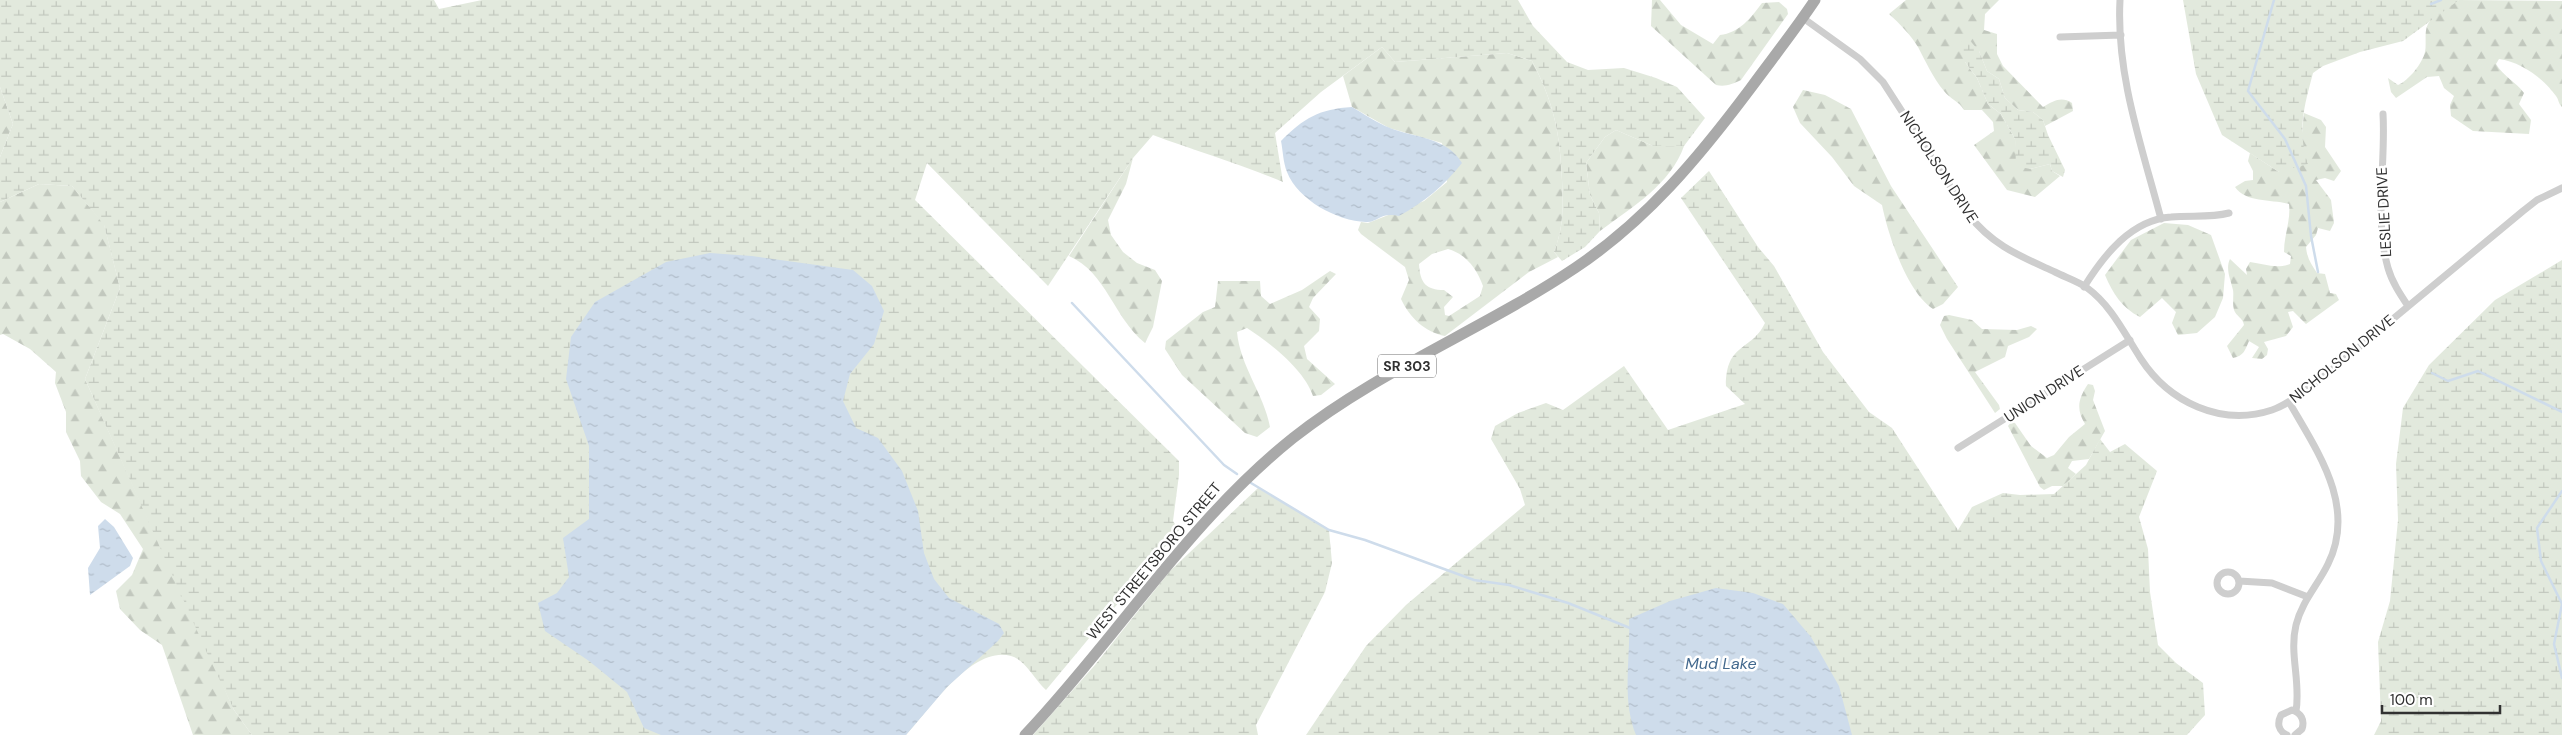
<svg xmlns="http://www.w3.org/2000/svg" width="2562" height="735" viewBox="0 0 2562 735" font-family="'DM Sans',sans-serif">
	<defs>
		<pattern id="forest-firs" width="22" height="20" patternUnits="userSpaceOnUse" patternTransform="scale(1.25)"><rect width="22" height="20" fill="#e2e9dd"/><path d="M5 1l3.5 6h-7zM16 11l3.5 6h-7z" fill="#c2c8be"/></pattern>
		<pattern id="wetland-marsh" width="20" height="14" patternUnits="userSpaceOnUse" patternTransform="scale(1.25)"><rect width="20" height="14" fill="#e2e9dd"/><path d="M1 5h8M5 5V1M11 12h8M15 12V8" fill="none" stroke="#c2c8be"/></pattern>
		<pattern id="water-ripples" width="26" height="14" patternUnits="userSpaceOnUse" patternTransform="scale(1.25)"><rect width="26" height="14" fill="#cedceb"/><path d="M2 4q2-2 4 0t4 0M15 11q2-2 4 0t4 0" fill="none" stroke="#b1bdca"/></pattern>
	</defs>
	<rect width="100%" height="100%" fill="#fff"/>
	<path fill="url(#forest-firs)" fill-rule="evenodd" d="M 1652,0 L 1660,0 L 1681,25 L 1713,44 L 1720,35 C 1739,33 1751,18 1762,3 L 1779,2 L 1787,9 L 1788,14 L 1741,80 C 1732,84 1726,87 1716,85 L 1651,26 Z
		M 1906,0 L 1999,0 L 1985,14 L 1984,30 L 1997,34 L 1997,54 L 2003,66 L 2043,107 C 2054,101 2061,96 2072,103 L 2073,111 L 2045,126 L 2043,120 L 2033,112 L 2018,110 L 2005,98 L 1999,79 L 1987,71 L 1979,51 L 1965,62 L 1977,78 L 1988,104 L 2001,114 L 2015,139 L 2017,155 L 2030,169 L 2050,164 L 2052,171 L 2060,176 L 2035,197 L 2007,190 L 1974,145 L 1994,131 L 1993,122 L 1982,110 L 1964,110 C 1959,101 1950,99 1944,91 C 1933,78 1926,62 1918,47 C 1910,34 1900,24 1889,14 Z
		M 2459,0 L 2562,1 L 2562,107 C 2558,103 2559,100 2556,96 C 2543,78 2521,62 2499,59 L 2496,64 C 2503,76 2516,82 2524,93 L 2519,104 L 2531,120 L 2529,134 L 2473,131 L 2451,116 L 2450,105 L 2454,96 L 2444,88 L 2439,76 L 2427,77 L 2396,98 L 2391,92 L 2388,78 L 2398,85 C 2409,80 2422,64 2425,52 C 2427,42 2423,29 2430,21 C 2436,13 2450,3 2459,0 Z
		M 1382,47 L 1395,62 L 1507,53 L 1532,61 C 1554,103 1560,133 1562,180 C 1563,207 1564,226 1554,252 L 1558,257 L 1529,272 L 1445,336 C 1425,332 1410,318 1401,299 L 1409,280 L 1405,267 L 1361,234 L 1358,230 L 1361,222 L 1368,223 L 1424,201 L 1447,182 L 1442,143 L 1389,128 L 1352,107 L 1343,76 ZM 1448,249 C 1466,254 1477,269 1483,286 L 1480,296 L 1449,316 L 1445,315 L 1444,307 L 1453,297 L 1444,290 C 1426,290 1420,283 1419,264 L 1432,254 Z
		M 0,87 L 13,124 L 0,157 Z
		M 1803,90 L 1825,95 L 1851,109 L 1891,186 L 1958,287 L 1943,304 L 1933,309 C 1907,292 1888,235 1882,205 L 1854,186 L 1832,157 L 1800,123 L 1793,107 Z
		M 2304,113 L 2321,120 L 2326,127 L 2325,147 L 2341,171 L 2334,181 L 2325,178 L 2316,180 L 2331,200 L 2334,223 L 2330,231 L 2318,228 L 2316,235 L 2306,247 C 2307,258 2311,264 2317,273 L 2325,274 L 2330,293 L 2336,294 L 2339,300 L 2306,324 L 2293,311 L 2288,312 L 2293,327 L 2286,336 L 2264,342 L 2268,349 L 2267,355 L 2262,359 L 2252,358 L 2259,347 L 2249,341 C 2245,350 2244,356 2233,358 L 2227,346 L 2244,325 C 2243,318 2236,316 2234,310 C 2232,303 2234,296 2233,290 C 2231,280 2225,269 2230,259 L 2247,275 L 2246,269 L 2250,262 C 2264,264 2276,269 2290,264 L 2291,256 L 2284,252 C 2284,235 2291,220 2289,204 C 2271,199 2246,203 2235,187 L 2245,181 L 2253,180 L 2253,171 L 2248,161 L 2250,153 L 2279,172 L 2301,143 Z
		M 1616,130 L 1653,146 L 1684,146 C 1671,184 1631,208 1600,231 L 1599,213 L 1590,195 L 1586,163 L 1605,137 Z
		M 1133,158 L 1126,184 L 1108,220 L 1111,235 L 1123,252 L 1137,263 L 1155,270 L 1162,281 L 1153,327 L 1145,343 C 1113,317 1107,273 1069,256 Z
		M 39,184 L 72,186 L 104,224 L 120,288 L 85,379 L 234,710 L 252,735 L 193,735 L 162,645 L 140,630 L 120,609 L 116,591 L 132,575 L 143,549 L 120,514 L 101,502 L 81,476 L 80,461 L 66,432 L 66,412 L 55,383 L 56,372 L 30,349 L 3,334 L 0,335 L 0,202 Z
		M 2164,223 L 2188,225 L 2211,235 L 2225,274 L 2223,298 L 2215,317 L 2197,333 L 2178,335 L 2172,323 L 2176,312 L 2162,298 L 2140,317 C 2122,308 2113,294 2105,275 L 2131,240 Z
		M 1330,271 L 1336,274 L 1313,298 L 1309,307 L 1320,319 L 1319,331 L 1304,346 L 1307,359 L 1335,384 L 1321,395 L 1313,396 C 1304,369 1270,343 1247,328 L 1237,332 C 1240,366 1264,394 1270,427 L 1257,437 L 1245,433 L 1182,375 L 1165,349 L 1166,341 L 1203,312 L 1215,307 L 1218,281 L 1260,281 L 1261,296 L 1270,304 L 1302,290 Z
		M 1949,315 L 1972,320 L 1982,329 L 2017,330 L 2031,326 L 2037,329 L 2029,337 L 2008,346 L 2005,357 L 1975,372 L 1999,405 L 2000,409 L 1995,413 L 1947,339 L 1940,325 L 1944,316 Z
		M 2088,384 L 2093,385 L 2095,391 L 2093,400 L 2105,431 L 2089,459 L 2072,461 L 2068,468 L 2076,474 L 2063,486 L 2052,486 L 2044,490 L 2040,487 L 2008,426 L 2011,422 L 2015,423 L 2031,446 L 2047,458 L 2054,455 L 2069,437 L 2085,424 C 2076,409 2078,399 2088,384 Z"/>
	<path fill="url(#wetland-marsh)" d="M 0,0 L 434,0 L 439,9 L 482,0 L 1518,0 L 1533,26 L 1567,62 L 1588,70 L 1624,68 L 1656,78 L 1677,87 L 1705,118 L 1684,146 L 1653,146 L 1616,130 L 1605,137 L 1586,163 L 1590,195 L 1599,213 L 1600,231 L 1585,247 L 1562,261 L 1554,252 C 1564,226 1563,208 1562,180 C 1560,133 1554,103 1532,61 L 1507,53 L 1395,62 L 1382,47 L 1321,92 L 1275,133 L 1283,182 C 1240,164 1196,151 1153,135 L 1133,158 L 1048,286 L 927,163 L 915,200 L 1179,461 L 1179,475 L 1173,521 L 1179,530 L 1046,690 C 1035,681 1026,660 1011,656 C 972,645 929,710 906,735 L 252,735 L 234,710 L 207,653 L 85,379 L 120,288 L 104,225 L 72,186 L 39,184 L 0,202 L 0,157 L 13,124 L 0,87 Z
		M 2183,0 L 2459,0 L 2403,41 L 2360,52 L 2323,66 L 2313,73 C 2304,107 2297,130 2308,164 L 2279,172 L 2222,135 L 2196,74 Z
		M 1966,36 L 1979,51 L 1987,71 L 1999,79 L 2005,98 L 2018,110 L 2033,112 L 2043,120 L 2048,135 L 2065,170 L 2063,177 L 2052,171 L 2050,164 L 2030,169 L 2016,166 L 2015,139 L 2001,114 L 1988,104 L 1977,78 L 1965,62 L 1958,47 Z
		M 1709,171 L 1758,247 L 1774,266 L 1823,352 L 1869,412 L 1892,428 L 1958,530 L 1972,507 L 2003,493 L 2020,495 L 2054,494 L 2086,465 L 2100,439 L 2110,452 L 2125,444 L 2157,471 L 2139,517 L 2148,549 L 2150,592 L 2158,645 L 2176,663 L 2203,683 L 2205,715 L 2187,735 L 1306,735 L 1366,646 L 1406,605 L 1525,505 L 1520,489 L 1491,439 L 1495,426 L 1518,413 L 1546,403 L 1563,410 L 1624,366 L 1668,430 L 1745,404 L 1726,386 C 1726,342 1751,352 1765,323 L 1681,198 Z
		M 2562,260 L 2562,735 L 2374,735 L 2381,721 L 2378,642 L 2390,601 L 2398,520 L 2396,464 L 2403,408 L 2429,365 L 2495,300 Z
		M 1258,488 L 1329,530 L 1332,563 L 1325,592 L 1256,725 L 1258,735 L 1033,735 L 1095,665 L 1170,571 Z"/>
	<path fill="url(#water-ripples)" d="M 1352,107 C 1364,114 1377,123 1390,128 C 1415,138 1447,137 1462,163 C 1444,186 1424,202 1399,216 C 1379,212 1378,223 1366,222 C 1337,221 1298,200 1287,172 C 1283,162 1283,151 1281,141 C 1304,118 1319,109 1352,107 Z
		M 710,253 L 752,256 L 853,270 L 872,286 L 884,311 L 874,344 L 850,374 L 843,401 L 856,428 L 878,438 L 902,471 L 918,511 L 924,553 L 934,579 L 949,598 L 999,624 L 1004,633 L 998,641 L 947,687 L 906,735 L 661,735 L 644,728 L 627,692 L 589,661 L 545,631 L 538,603 L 557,593 L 569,577 L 563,538 L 589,519 L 589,446 L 566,379 L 571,337 L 595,302 L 666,262 Z
		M 105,519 L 114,527 L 133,558 L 130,566 L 90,595 L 88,568 L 100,548 L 98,526 Z
		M 1716,588 L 1753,593 L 1783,604 L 1811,637 L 1839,686 L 1852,735 L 1636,735 C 1621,699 1631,657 1629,619 L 1670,601 Z"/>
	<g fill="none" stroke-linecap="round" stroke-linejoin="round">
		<path stroke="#cedceb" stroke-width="2.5" d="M 2274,0 L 2248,91 L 2285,139 L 2306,186 L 2311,236 L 2318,272
			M 2431,4 L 2441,0
			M 1072,303 L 1224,465 L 1237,474
			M 2432,373 L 2448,381 L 2478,371 L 2562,412
			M 1251,483 L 1329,530 L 1365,540 L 1474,580 L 1509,585 L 1568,603 L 1630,628
			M 2562,491 L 2537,528 L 2541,561 L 2562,604 L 2554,644 L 2562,678"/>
		<path stroke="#cecece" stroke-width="7" d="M 2120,0 C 2116,75 2142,147 2161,219
			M 1803,18 L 1860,59 L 1883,82 L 1968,214 C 1993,246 2020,256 2055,272 C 2065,277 2077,281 2086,287 C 2112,306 2124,333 2141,359 C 2169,402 2221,427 2272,410 C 2289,404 2303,392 2317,382 L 2523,211 L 2537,200 L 2562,188
			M 2060,37 L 2121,35
			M 2383,114 C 2386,164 2374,218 2388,268 C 2392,282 2400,294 2408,306
			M 2084,287 C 2104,255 2131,220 2171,217 C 2191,215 2210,218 2229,213
			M 2289,402 C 2317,451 2357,506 2328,564 C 2318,585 2302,601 2296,625 C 2289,654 2301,682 2296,711
			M 1958,448 L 2130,340
			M2217 583a11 11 0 1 1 22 0a11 11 0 1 1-22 0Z
			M 2239,581 L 2272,583 L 2308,597
			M 2287,735 C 2278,731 2277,723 2281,715 L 2292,710 C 2301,713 2305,720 2302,729 L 2295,735"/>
		<path stroke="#a9a9a9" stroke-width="11" d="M 1025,735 C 1117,638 1188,522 1293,438 C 1379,370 1484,329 1575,268 C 1647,220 1699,157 1750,89 C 1772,59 1795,30 1815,0"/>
	</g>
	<g text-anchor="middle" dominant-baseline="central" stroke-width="5" stroke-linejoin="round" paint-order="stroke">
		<rect fill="#fff" stroke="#6f6f6f" stroke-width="1" x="1378" y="354.5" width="58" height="23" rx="4"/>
		<g font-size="14" font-weight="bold" fill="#313131">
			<text x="1407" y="366">SR 303</text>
		</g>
		<g font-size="15" fill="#313131" stroke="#fff">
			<text transform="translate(1939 167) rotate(57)">NICHOLSON DRIVE</text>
			<text transform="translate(2384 212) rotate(-93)">LESLIE DRIVE</text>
			<text transform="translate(2342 359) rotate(-39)">NICHOLSON DRIVE</text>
			<text transform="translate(2044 394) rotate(-33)">UNION DRIVE</text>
			<text transform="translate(1154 561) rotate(-50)">WEST STREETSBORO STREET</text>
		</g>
		<g font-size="16" font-style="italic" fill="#43698e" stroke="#fff">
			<text x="1721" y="663">Mud Lake</text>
		</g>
	</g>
	<path d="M2382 705v8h118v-8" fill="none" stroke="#313131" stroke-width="2.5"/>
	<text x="2390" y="705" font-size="15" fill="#313131" stroke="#ffffff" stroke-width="4" paint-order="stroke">100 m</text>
</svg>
